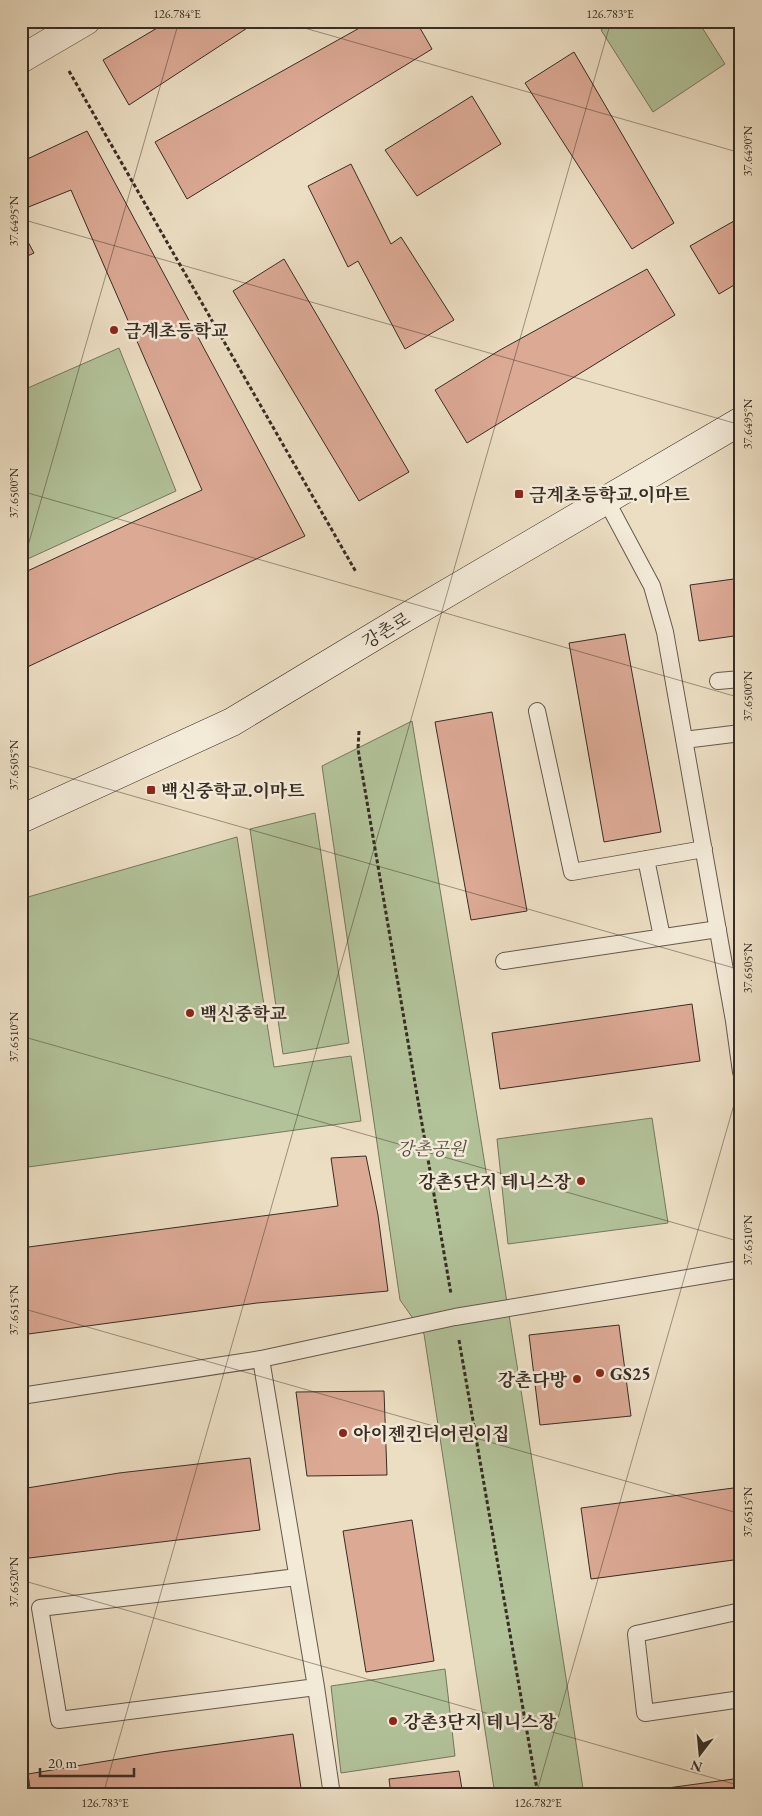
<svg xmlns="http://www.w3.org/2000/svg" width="762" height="1816" viewBox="0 0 762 1816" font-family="'EB Garamond','Noto Serif KR',serif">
	<rect width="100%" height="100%" fill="#ecdec3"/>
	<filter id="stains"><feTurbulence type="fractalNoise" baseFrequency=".004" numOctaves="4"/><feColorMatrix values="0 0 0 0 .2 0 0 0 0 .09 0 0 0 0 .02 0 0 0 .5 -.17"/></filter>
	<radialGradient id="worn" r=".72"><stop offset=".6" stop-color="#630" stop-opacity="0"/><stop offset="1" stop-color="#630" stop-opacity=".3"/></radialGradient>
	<path fill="#b2c299" stroke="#74785e" d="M 614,21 L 698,21 L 725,64 L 653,112 L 601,30 Z
		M 119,348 L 176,491 L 21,562 L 21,391 Z
		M 412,721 C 472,1079 529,1436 584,1795 L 495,1795 L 424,1334 L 400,1300 L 322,766 Z
		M 315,813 L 349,1043 L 283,1054 L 250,829 Z
		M 237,837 L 274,1067 L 351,1056 L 361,1121 L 21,1168 L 21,899 Z
		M 652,1118 L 668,1223 L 508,1244 L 497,1139 Z
		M 445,1669 L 455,1756 L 341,1773 L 331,1686 Z"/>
	<path fill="#dca995" stroke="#372d24" d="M 169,21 L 258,21 L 129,105 L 103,60 Z
		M 372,21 L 416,21 L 432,49 L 187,199 L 155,142 Z
		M 574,52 L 674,223 L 632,249 L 525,83 Z
		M 472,96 L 501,144 L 417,196 L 385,150 Z
		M 87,131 L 305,536 L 21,670 L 21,574 L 202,490 L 71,190 L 21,210 L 21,162 Z
		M 351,164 L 391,244 L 401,237 L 454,320 L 405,349 L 358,261 L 348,267 L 308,186 Z
		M 741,217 L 741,281 L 719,294 L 690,246 Z
		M 21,229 L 34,253 L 21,259 Z
		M 284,259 L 409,472 L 359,501 L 233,291 Z
		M 647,269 L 675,315 L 467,443 L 435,390 L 500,350 Z
		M 741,578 L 741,635 L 699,641 L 690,585 Z
		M 625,634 L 661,832 L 604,842 L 569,643 Z
		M 492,712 L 527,911 L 471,920 L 435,722 Z
		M 692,1004 L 700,1061 L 500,1089 L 492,1033 Z
		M 366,1156 L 378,1215 L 388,1291 L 257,1303 L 21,1335 L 21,1248 L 338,1206 L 331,1158 Z
		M 619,1325 L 631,1416 L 540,1425 L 529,1335 Z
		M 384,1391 L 387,1475 L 307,1476 L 296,1392 Z
		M 250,1458 L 260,1530 L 21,1559 L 21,1489 L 119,1473 Z
		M 741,1487 L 741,1559 L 591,1579 L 581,1508 Z
		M 412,1520 L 434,1661 L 366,1672 L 343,1531 Z
		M 293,1734 L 302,1795 L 31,1795 L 28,1774 L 161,1752 Z
		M 459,1771 L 463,1795 L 391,1795 L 389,1779 Z
		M 741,1778 L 741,1795 L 616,1795 Z"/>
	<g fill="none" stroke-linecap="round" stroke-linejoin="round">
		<g stroke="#64594c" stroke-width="18">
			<path id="lane" d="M 606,500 L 652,586 L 665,632 L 734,1021 L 741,1072
				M 718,681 L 741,679
				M 537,711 L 572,872 L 704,849
				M 684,740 L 741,733
				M 646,859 L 662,937
				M 504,961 L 718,929
				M 261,1359 L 316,1687 L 332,1795
				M 21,1396 L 261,1359 L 455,1317 L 741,1269
				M 297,1577 L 40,1608 L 59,1720 L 316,1687
				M 741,1611 L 636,1634 L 645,1713 L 741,1699"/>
		</g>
		<g stroke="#64594c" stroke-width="29">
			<path id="street" d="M 21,59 L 86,21"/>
		</g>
		<g stroke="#372d24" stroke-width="29">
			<path id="secondary" d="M 21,819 L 232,722 L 403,619 L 741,421"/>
		</g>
		<path stroke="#372d24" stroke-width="3" stroke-dasharray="4 2.5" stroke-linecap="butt" d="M 69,71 L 356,572
			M 359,731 L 358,749 L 451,1294
			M 459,1340 L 538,1795"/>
		<use href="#lane" stroke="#f3ead8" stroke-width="16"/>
		<use href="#street" stroke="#f3ead8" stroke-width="28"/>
		<use href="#secondary" stroke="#f3ead8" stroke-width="28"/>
	</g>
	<path fill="none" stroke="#372d24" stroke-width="1" stroke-opacity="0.45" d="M 280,21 L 741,153M 21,219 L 741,425M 21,491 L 741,698M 21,570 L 179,21M 21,764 L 741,970M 21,1036 L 741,1242M 21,1308 L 741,1514M 21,1580 L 741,1786M 103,1795 L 611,21M 536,1795 L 741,1080"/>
	<g fill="#8f2418" stroke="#f3ead8" stroke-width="2">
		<circle cx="114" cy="330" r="5"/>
		<rect x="514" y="489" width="10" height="10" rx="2.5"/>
		<rect x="146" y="785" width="10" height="10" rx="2.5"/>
		<circle cx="190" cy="1013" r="5"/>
		<circle cx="581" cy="1181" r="5"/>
		<circle cx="600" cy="1373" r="5"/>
		<circle cx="577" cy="1379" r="5"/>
		<circle cx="343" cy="1433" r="5"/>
		<circle cx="393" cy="1721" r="5"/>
	</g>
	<g text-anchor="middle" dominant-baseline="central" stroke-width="5" stroke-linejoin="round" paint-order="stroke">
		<g font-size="18" font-weight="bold" fill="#372d24" stroke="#f3ead8" text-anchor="start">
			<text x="124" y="330">금계초등학교</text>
			<text x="529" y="494">금계초등학교.이마트</text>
			<text x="161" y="790">백신중학교.이마트</text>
			<text x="200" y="1013">백신중학교</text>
			<text x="571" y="1181" text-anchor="end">강촌5단지 테니스장</text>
			<text x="610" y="1373">GS25</text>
			<text x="567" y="1379" text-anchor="end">강촌다방</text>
			<text x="353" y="1433">아이젠킨더어린이집</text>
			<text x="403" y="1721">강촌3단지 테니스장</text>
		</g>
		<g font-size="18" fill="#372d24" stroke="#f3ead8">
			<text transform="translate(386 630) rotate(-31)">강촌로</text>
		</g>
		<g font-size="18" font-style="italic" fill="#565241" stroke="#f3ead8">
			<text x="431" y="1148">강촌공원</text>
		</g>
	</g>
	<rect width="762" height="1816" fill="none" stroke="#ecdec3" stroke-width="55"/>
	<g transform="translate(700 1754) rotate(196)" stroke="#f3ead8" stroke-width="4" paint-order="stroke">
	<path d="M0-4L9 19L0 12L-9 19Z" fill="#372d24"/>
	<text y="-8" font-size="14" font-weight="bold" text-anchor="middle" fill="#372d24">N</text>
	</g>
	<path d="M40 1768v8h94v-8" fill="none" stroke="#372d24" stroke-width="2.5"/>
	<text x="48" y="1768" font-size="15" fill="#372d24" stroke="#f3ead8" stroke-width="4" paint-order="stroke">20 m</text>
	<rect x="28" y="28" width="706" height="1760" fill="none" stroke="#372d24" stroke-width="2"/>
	<g font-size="12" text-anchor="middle" fill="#372d24">
		<text x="177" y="18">126.784°E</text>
		<text x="610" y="18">126.783°E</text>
		<text transform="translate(748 151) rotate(-90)" y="4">37.6490°N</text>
		<text transform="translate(14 221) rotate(-90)" y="4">37.6495°N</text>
		<text transform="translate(748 424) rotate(-90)" y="4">37.6495°N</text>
		<text transform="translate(14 493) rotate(-90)" y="4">37.6500°N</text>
		<text transform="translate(748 696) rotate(-90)" y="4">37.6500°N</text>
		<text transform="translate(14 765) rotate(-90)" y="4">37.6505°N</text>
		<text transform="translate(748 968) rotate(-90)" y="4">37.6505°N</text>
		<text transform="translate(14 1037) rotate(-90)" y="4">37.6510°N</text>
		<text transform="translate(748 1240) rotate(-90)" y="4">37.6510°N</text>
		<text transform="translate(14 1310) rotate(-90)" y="4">37.6515°N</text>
		<text transform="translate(748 1512) rotate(-90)" y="4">37.6515°N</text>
		<text transform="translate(14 1582) rotate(-90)" y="4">37.6520°N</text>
		<text x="105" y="1807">126.783°E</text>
		<text x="538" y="1807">126.782°E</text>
	</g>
	<rect width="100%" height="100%" filter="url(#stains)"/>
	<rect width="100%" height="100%" fill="url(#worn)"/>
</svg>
